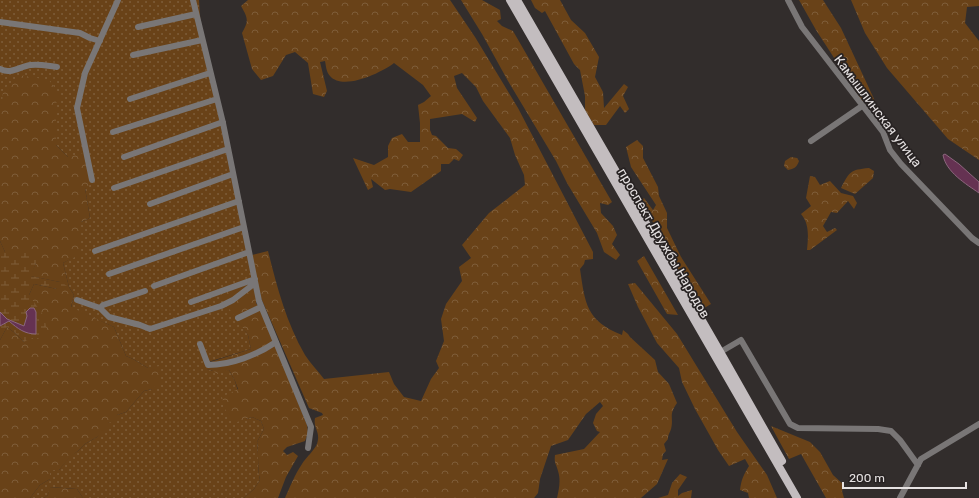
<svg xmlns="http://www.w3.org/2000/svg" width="979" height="498" viewBox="0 0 979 498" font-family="Rubik,sans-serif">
	<defs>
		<pattern id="grass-dots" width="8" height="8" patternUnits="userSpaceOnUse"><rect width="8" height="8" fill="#694218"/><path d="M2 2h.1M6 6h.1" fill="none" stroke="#7e5d39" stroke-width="1.8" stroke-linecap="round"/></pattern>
		<pattern id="forest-crowns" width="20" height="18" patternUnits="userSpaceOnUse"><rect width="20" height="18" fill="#694218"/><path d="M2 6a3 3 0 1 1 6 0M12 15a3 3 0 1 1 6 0" fill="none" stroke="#7e5d39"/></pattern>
		<pattern id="wetland-marsh" width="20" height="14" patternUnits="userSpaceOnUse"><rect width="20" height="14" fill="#694218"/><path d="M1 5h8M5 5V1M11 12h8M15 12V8" fill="none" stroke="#7e5d39"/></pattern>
	</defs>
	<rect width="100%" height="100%" fill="#322d2c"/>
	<path fill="url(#grass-dots)" d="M 0,0 L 199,0 L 201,30 L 253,280 L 236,317 L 248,335 L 251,349 L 208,362 L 207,369 L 213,371 L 229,370 L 235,381 L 246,419 L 252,417 L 261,421 L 264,429 L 257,442 C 259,455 257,467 260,480 L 254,489 L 244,498 L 83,498 L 77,489 L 50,487 L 48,495 L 44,498 L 30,498 L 40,485 L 50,479 L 49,470 L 59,470 L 70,456 L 78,451 L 85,444 L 97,437 L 108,423 L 117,415 L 126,412 L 144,391 L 152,389 L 148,368 L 133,359 L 126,356 L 114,327 L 71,308 L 74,295 L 69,287 L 63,263 L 81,253 L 81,222 L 90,218 L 85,188 L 68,157 L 56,145 L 56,102 L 0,105 Z"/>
	<path fill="url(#forest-crowns)" d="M 248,0 L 450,0 L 475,37 L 518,108 L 593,252 L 593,259 L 585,260 L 584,264 L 580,269 C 585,303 586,321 622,335 L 623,330 L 628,334 L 630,337 L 655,360 L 658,372 L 669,384 L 677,403 C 668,416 674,417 671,429 C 670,433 668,434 668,439 L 664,444 L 666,451 L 663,454 L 662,460 L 668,459 L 657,484 L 641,498 L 557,498 C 559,489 561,480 558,471 C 556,463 554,464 555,455 L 584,449 L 600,432 L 597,431 L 593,423 L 596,414 L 603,406 L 600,402 L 586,414 L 568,440 L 551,446 L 540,479 L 538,493 L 534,498 L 285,498 C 290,487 295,474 302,464 C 305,459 316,448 317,444 C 321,431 313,429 315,418 L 323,415 L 322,413 L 309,408 L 261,298 L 252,255 L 268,251 C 277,287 286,322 305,355 C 310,363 318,371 324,379 L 389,372 L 394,384 L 404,397 L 421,401 L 431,379 L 439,368 L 436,361 L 444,341 L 441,319 L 446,304 L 462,281 L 459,267 L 471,258 L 462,245 L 489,213 L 525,185 L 524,175 L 515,155 L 510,138 L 483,101 L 476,87 L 462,73 L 454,76 L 457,88 L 477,118 L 475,122 L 462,114 L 430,119 L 430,130 L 432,135 L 436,136 L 448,148 L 456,149 L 463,155 L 459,161 L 454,159 L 449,164 L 441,164 L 441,171 L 411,192 L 390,189 L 385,190 L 371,179 L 373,187 L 368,190 L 353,158 L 374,165 L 388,157 L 388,146 L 392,138 L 402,134 L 408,142 L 420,142 L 420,123 L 418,105 L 424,102 L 431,96 L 423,85 L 394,63 C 381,73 343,91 330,76 C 326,72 326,65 325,61 L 320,62 L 327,91 L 324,97 L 313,94 L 308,63 L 295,52 L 286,55 L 273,76 L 261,80 L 252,69 L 242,33 C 249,21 248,18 241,6 Z
		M 461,0 L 482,0 L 500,10 L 501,19 L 497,21 L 502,26 L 513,31 L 612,202 L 608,205 L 600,203 L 601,213 L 613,226 L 617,235 L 612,244 L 620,255 L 616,260 L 604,252 L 597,233 L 567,183 L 556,161 L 508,81 L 482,34 Z
		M 531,0 L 560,0 L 571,20 L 585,33 L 599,57 L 595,77 L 603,92 L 604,108 L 624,84 L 628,87 L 623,96 L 629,109 L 625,113 L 620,106 L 606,125 L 594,125 L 585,110 L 585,96 L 580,70 L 574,64 L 545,11 L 542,13 L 535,8 Z
		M 799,0 L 823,0 L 841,28 L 875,101 L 862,101 L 816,30 Z
		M 851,0 L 979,0 L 979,6 L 967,7 L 965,23 L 979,41 L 979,160 L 948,139 L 887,68 L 865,33 Z
		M 19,75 L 49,80 L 61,97 L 56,103 L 56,145 L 68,157 L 83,153 L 91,184 L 85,188 L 90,218 L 81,222 L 81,254 L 63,263 L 69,287 L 74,295 L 71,307 L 114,327 L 126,356 L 133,359 L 148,368 L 160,366 L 161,372 L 161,382 L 152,389 L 144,391 L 126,412 L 117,415 L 116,421 L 108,423 L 108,428 L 97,437 L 85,444 L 78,451 L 70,457 L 59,470 L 50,470 L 50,479 L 40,485 L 30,498 L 0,498 L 0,340 L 7,327 L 15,333 L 24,342 L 29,295 L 34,284 L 57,289 L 60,282 L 30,276 L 36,263 L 5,252 L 0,241 L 0,105 L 2,104 L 3,90 Z
		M 637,140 L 643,146 L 643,158 L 658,187 L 659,196 L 667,213 L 667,228 L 681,257 L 711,304 L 701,310 C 680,274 662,237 641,201 L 644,198 L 653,210 L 656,205 L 631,167 L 626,147 Z
		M 791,157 L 797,158 L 799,161 C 797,167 794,169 788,170 L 784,166 L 785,161 Z
		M 869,168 L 874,171 L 873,178 L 855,194 L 841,188 C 850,171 850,170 869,168 Z
		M 810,176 L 815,177 L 820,185 L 830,181 L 841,193 L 853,196 L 857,203 L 854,209 L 848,201 L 837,213 L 831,212 L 823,226 L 827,232 L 835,228 L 837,230 L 810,250 L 807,250 C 808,239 810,224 801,214 L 811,206 L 806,198 Z
		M 644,256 L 678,315 L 667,314 L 637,261 Z
		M 253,280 L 257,298 L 256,303 L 261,310 L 272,337 L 272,343 L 275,345 L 307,425 L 308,433 L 305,441 L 287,447 L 283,451 L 287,455 L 293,452 L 298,456 L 286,477 L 278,498 L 244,498 L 254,489 L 260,480 C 257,467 259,455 257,442 L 264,429 L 261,421 L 252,417 L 234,423 L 225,409 L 222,397 L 238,389 L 235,381 L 229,370 L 217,374 L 213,371 L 207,369 L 204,364 L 251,349 L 248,335 L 222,299 L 222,290 Z
		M 635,283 L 677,334 L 737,432 L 767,475 L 777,498 L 749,498 L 748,493 L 740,490 C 741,480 744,474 749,466 L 745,459 L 729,466 L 718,450 L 695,409 L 682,382 L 679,368 L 657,343 L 638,307 L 628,284 Z
		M 771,426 L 810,442 L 820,452 L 833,475 L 844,485 L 842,491 L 844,498 L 826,498 L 801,454 L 789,459 Z
		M 680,474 L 687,477 L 678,490 L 678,496 L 682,493 L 692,490 L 691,498 L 658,498 L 668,495 L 672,483 Z
		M 49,487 L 77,489 L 83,498 L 44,498 L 48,495 Z"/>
	<path fill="url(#wetland-marsh)" d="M 0,241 L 5,252 L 38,252 L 36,263 L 31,276 L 60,282 L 69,287 L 57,289 L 34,284 L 29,295 L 44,316 L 47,330 L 39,338 L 31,338 L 24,342 L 15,333 L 7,327 L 0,340 L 0,326 L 9,321 L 19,329 L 37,330 L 36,312 L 27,316 L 24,326 L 7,319 L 0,312 Z"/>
	<path fill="#653252" stroke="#8c677d" d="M 945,154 L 959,164 L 979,182 L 979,193 C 966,184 946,172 943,155 Z
		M 30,308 L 34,308 L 36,312 L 36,334 C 25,334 18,329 9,321 L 0,326 L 0,312 L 7,319 L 24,326 L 27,316 L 26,312 Z"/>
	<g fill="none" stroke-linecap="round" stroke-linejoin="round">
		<path stroke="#797676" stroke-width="6" d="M 193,0 L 223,123 L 259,301 L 311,427 L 308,448
			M 788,0 L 802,27 L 883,132 L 890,150 L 901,164 L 972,238 L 979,243
			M 0,22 L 80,33 L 90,38 L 100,41
			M 138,27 L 196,14
			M 133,55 L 202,40
			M 0,69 C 11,75 20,66 31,65 C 40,64 48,66 57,67
			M 130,99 L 210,73
			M 113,132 L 217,99
			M 811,141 L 862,106
			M 124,157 L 223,122
			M 92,180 L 77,108 L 85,73 L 118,0
			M 114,188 L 228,149
			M 150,204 L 233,174
			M 95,251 L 239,201
			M 109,274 L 244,227
			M 154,286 L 249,252
			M 77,300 L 100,308 L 109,317 L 140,325 L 150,329 L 221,306 L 233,300 L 255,283
			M 191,302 L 255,279
			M 100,308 L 103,305 L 145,291
			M 238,318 L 261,307
			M 200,344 L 208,365 C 231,365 257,355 276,342
			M 717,354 L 741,340 L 790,424 L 798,428 L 878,429 L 891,431 L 900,440 L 918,465
			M 900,498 L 921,459 L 979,424"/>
		<path stroke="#c3bdbf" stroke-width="8" d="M 510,0 L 797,498
			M 517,0 L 723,357 L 782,461"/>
	</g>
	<g text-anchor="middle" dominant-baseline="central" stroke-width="3.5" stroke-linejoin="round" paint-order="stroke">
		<g font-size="13" fill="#e6e2e2" stroke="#282323">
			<text transform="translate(878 111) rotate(53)">Камышлинская улица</text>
			<text transform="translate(664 243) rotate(60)">проспект Дружбы Народов</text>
		</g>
	</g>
	<path d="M843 482v6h123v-6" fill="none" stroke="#e6e2e2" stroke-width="2"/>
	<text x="849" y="482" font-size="12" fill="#e6e2e2" stroke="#282323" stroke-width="3" paint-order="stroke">200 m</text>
</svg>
